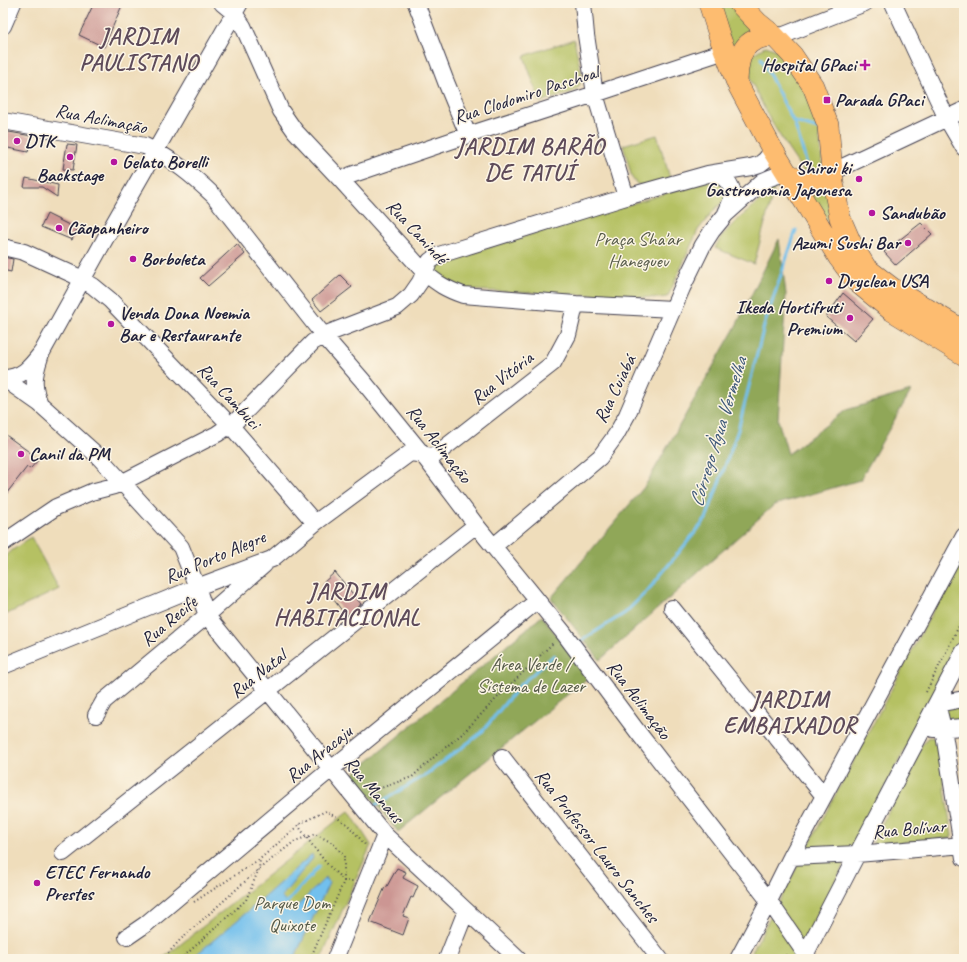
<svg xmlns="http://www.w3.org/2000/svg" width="967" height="962" viewBox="0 0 967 962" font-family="Caveat,sans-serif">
	<rect width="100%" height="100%" fill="#fcf5e5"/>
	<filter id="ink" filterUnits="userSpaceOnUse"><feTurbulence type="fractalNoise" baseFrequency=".025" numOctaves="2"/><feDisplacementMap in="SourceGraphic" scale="8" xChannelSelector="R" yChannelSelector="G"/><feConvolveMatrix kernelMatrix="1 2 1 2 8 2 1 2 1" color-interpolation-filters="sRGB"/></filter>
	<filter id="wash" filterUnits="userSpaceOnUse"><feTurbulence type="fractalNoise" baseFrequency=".012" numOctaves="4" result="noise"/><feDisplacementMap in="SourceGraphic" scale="16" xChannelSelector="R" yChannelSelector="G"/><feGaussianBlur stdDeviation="0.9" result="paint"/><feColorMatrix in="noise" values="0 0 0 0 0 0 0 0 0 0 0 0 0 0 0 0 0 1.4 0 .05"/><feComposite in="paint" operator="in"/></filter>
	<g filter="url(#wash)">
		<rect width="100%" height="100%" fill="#efddbb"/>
		<path fill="#b5c163" stroke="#6c724f" d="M 714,3 L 734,3 L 762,34 L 734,60 Z
			M 574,39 L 582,76 C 581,81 580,87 575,90 C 569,95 548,99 540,102 L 524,56 Z
			M 766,46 L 779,51 L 816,104 L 823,169 L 813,176 L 803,171 L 788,149 L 768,116 L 750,79 L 749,62 L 753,54 Z
			M 657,135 L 670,178 L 645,186 L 637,184 L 632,178 L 623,145 Z
			M 713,179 L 724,185 L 726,199 L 715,209 L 698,230 L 670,292 L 667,297 L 659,298 L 467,290 L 438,276 L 434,268 L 437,263 Z
			M 826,182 L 844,244 L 805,190 Z
			M 775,185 L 754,264 L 715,248 C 722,233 736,221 748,211 C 758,203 766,193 775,185 Z
			M 31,537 L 59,589 L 3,616 L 3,560 L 7,554 Z
			M 964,552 L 964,638 L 794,959 L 748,959 L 880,711 Z
			M 964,705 L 964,722 L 946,720 L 945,711 L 949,707 Z
			M 930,737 L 934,738 L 938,742 L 952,836 L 951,838 L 873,845 L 873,842 L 921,746 L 927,738 Z
			M 349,811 L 371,845 L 321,959 L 162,959 Z"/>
		<path fill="#90a759" stroke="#59644a" d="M 779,239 L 786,294 L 778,420 L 788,454 L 846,410 L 911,391 L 860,480 L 774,505 L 600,660 L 551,598 L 645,486 L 736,326 Z
			M 542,616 L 589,677 L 398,832 L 353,774 Z"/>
		<path fill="#72c0ed" stroke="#4a7194" d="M 312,854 L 313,858 L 281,897 L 293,910 L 326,877 L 329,883 L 294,959 L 191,959 L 253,907 Z"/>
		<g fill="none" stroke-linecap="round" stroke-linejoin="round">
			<path stroke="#72c0ed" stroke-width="3" d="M 761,58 L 795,125 L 809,171
				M 795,122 L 818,129
				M 579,642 L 625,613 L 649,589 L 706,519 L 738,430 L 764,326 L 796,230
				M 374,806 L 427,774 L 481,733 L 518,687 L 554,655
				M 284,906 L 319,866"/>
		</g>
		<g id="blocks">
			<path fill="#cc9693" d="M 94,3 L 123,3 L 104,47 L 79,35 Z
				M 3,131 L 32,136 L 28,152 L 3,147 Z
				M 67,144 L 77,145 L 73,170 L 63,169 Z
				M 26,178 L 58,185 L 57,197 L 42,187 L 24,187 Z
				M 47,214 L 77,229 L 72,240 L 41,227 Z
				M 921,223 L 932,234 L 896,265 L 884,252 Z
				M 237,244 L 245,254 L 208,286 L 200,278 Z
				M 3,257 L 13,259 L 11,272 L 3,270 Z
				M 340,275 L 352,287 L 321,311 L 312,300 Z
				M 843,293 L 873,319 L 854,341 L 826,317 Z
				M 3,433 L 39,459 L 30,469 L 27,467 L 3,498 Z
				M 335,572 L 361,604 L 346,616 L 322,584 Z
				M 397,868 L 406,872 L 403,878 L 418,886 L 413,898 L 411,897 L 403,916 L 409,918 L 403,935 L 370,922 L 385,887 L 386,888 Z"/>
		</g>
	</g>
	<g filter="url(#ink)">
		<use href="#blocks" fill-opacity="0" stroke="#413e4e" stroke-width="1"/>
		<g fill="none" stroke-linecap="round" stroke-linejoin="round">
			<g stroke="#413e4e" stroke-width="18">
				<path id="minor" d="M 222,3 L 234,13 L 243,26 L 281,111 L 295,131 L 341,180 L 425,273 C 438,284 446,289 463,295 L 575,304 L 673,309
					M 416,3 L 446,82 L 468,135
					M 583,3 L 586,35 L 595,94 L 626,197
					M 893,3 L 947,119 L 964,148
					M 3,26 L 13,3
					M 774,36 L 784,35 L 865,3
					M 3,121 L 145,146 C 173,159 192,175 214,196 L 324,336 L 363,381 L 423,455 L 476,525 L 563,632 L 637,731 L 769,901 L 809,959
					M 832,172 L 964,110
					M 710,174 C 717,174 722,176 727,181 C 737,192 731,202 726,213
					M 341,180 L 351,175 L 468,135 L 595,94 L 725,51
					M 3,247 L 24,252 L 74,275 L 93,286 L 110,300 L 230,425 L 315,523
					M 3,378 L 40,404 L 98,456 L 181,547 L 197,587 L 207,616 L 385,835 L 518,959
					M 3,378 C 23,378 31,366 42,352 L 105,239 L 240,3
					M 40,404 C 32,386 34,375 40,357
					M 3,543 L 56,507 L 91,492 L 114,486 L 123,482 L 217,434 L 230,425 L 237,420 L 313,342 L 329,333 L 397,307 L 411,295 L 420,282 L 430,261 L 439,255 L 626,197 L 708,174 L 751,167 L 760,164 L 765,160 L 770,154 L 771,147
					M 494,546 L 600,457 L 616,435 L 627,415 L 682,288 L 703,245 L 712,231 L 726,214 L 763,181 C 771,177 779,174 788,174
					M 672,608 L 824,796
					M 3,666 L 197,587 L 272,559 L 315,523 L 410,453 L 434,456 L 553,363 L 568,335 L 574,310 L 575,304
					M 937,704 L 943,728 L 964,858
					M 937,704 L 964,699
					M 96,715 L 104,701 L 198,623 L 264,565
					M 933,729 L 964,727
					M 502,757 L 660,959
					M 63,853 L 476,525
					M 791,857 L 857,854 L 964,845
					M 127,937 L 146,924 L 319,779 L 537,601
					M 335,959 L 385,835
					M 447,959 L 466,911
					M 738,959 L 769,901 L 791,857 L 964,536
					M 803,959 L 853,862 L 964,651"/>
			</g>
			<g stroke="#413e4e" stroke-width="22">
				<path id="major" d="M 709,3 L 720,38 L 737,83 L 771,147 L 839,258 L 857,282 L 891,310 L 964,355
					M 739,3 L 758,23 L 774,36 L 792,55 L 813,86 L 828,125 L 833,182 L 840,218 L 850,241 L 866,268 L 892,288 L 964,331
					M 737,81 C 738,53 744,37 774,36
					M 788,174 C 797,178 810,186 819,182 C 824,179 828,175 832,172"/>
			</g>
			<path stroke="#413e4e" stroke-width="2" stroke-dasharray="1 3" stroke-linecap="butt" d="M 926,692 L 964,616
				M 369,796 L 378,789 L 412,777 L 442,750 L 462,734 L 495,700 L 554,642
				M 298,825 C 306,837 315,849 324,860 C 330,868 338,874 344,881 L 354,881
				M 194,902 L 260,859 L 301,823 L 326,811 L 347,824 L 364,843 L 366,847
				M 163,959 L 180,940 L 259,869 L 295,841 L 315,834 L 333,843 L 344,856 L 344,881 L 310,959
				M 181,959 L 246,900 L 259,869 L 260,860
				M 784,959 L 788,952"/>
			<use href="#minor" stroke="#fff" stroke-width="16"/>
			<use href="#major" stroke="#fdbc70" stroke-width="21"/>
		</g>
	</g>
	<g fill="#b5179e" stroke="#fcf5e5" stroke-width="1.5">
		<path d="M863 59h4v4h4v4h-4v4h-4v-4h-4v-4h4z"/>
		<rect x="823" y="96" width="8" height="8" rx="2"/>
		<circle cx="17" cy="141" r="4"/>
		<circle cx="70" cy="157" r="4"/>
		<circle cx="114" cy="162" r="4"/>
		<circle cx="859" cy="179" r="4"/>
		<circle cx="872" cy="213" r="4"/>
		<circle cx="59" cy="228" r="4"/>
		<circle cx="908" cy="243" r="4"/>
		<circle cx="133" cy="259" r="4"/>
		<circle cx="829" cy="281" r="4"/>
		<circle cx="850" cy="318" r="4"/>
		<circle cx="111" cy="324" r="4"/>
		<circle cx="21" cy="454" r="4"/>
		<circle cx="37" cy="883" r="4"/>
	</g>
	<g text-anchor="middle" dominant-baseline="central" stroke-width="3" stroke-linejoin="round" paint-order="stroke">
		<g font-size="19" font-weight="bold" fill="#22223b" stroke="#fcf5e5" text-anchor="start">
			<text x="856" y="65" text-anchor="end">Hospital GPaci</text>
			<text x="835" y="100">Parada GPaci</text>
			<text x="25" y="141">DTK</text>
			<text x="122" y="162">Gelato Borelli</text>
			<text x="851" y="168" text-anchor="end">Shiroi ki<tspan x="851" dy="22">Gastronomia Japonesa</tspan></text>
			<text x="70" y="175" text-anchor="middle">Backstage</text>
			<text x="880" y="213">Sandubão</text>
			<text x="67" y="228">Cãopanheiro</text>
			<text x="900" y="243" text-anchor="end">Azumi Sushi Bar</text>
			<text x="141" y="259">Borboleta</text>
			<text x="837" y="281">Dryclean USA</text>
			<text x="842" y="307" text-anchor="end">Ikeda Hortifruti<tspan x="842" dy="22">Premium</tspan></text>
			<text x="119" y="313">Venda Dona Noemia<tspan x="119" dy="22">Bar e Restaurante</tspan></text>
			<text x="29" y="454">Canil da PM</text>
			<text x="45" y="872">ETEC Fernando<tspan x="45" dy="22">Prestes</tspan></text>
		</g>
		<g font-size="19" fill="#22223b" stroke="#fcf5e5">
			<text transform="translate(526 95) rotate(-18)">Rua Clodomiro Paschoal</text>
			<text transform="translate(101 119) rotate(11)">Rua Aclimação</text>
			<text transform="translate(417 232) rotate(47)">Rua Canindé</text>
			<text transform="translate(502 378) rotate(-38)">Rua Vitória</text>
			<text transform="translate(615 389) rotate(-64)">Rua Cuiabá</text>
			<text transform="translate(229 396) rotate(47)">Rua Cambuci</text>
			<text transform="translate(439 444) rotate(52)">Rua Aclimação</text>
			<text transform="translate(215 557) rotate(-23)">Rua Porto Alegre</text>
			<text transform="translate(169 621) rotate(-40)">Rua Recife</text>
			<text transform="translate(258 674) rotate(-38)">Rua Natal</text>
			<text transform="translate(639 700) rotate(53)">Rua Aclimação</text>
			<text transform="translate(319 754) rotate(-39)">Rua Aracaju</text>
			<text transform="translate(374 790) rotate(50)">Rua Manaus</text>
			<text transform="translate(909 829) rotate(-5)">Rua Bolívar</text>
			<text transform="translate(597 846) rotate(52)">Rua Professor Lauro Sanches</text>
		</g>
		<g font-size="19" fill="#555a49" stroke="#fcf5e5">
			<text x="638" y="239">Praça Sha'ar<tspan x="638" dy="22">Haneguev</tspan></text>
			<text x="531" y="664">Área Verde /<tspan x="531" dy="22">Sistema de Lazer</tspan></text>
			<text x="292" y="903">Parque Dom<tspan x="292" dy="22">Quixote</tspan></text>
		</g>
		<g font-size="20" font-style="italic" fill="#3e5979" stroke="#fcf5e5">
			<text transform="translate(718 432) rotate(-73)">Córrego Àgua Vermelha</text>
		</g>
		<g font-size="23" font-weight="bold" letter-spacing="1" fill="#5e4b5a" stroke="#fcf5e5">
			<text x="139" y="36">JARDIM<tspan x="139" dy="26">PAULISTANO</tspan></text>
			<text x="530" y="146">JARDIM BARÃO<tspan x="530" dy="26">DE TATUÍ</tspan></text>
			<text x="347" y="591">JARDIM<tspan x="347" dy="26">HABITACIONAL</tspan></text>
			<text x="790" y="699">JARDIM<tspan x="790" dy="26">EMBAIXADOR</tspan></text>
		</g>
	</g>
	<rect width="967" height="962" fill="none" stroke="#fcf5e5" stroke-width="16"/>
</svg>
